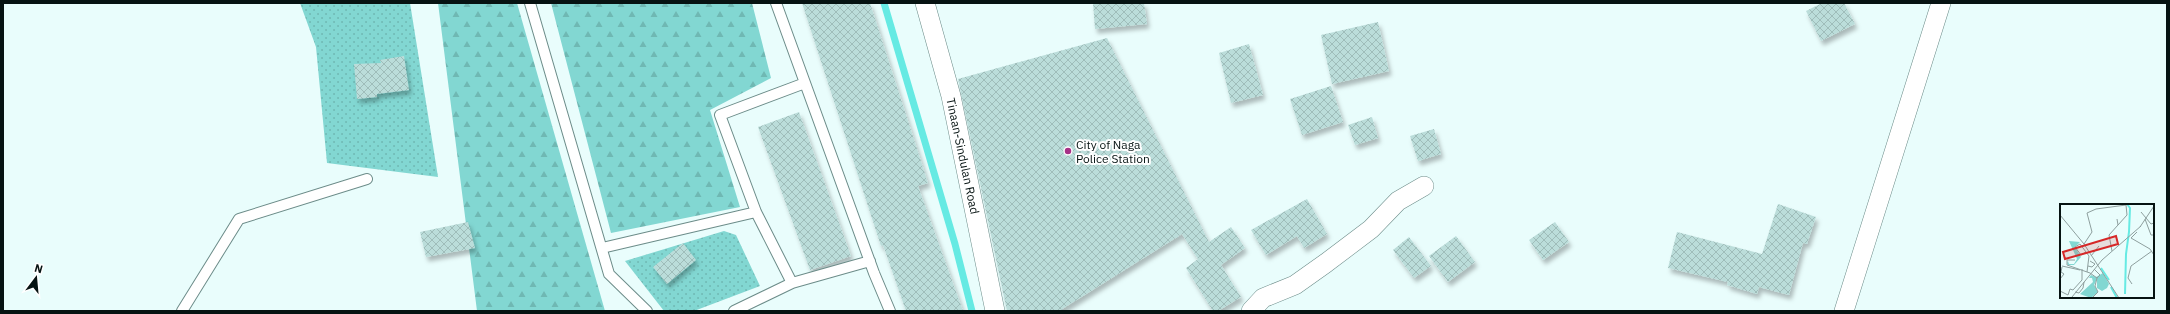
<svg xmlns="http://www.w3.org/2000/svg" width="2170" height="314" viewBox="0 0 2170 314" font-family="'IBM Plex Sans',sans-serif">
	<defs>
		<pattern id="grass-dots" width="8" height="8" patternUnits="userSpaceOnUse"><rect width="8" height="8" fill="#82d7d2"/><path d="M2 2h.1M6 6h.1" fill="none" stroke="#6fb8b3" stroke-width="1.8" stroke-linecap="round"/></pattern>
		<pattern id="forest-firs" width="22" height="20" patternUnits="userSpaceOnUse"><rect width="22" height="20" fill="#82d7d2"/><path d="M5 1l3.5 6h-7zM16 11l3.5 6h-7z" fill="#6fb8b3"/></pattern>
		<pattern id="building-cross-hatch" width="8" height="8" patternUnits="userSpaceOnUse"><rect width="8" height="8" fill="#bbddda"/><path d="M0 0l8 8M0 8l8-8" fill="none" stroke="#9fbdba"/></pattern>
		<filter id="shadow"><feDropShadow dx="2.5" dy="4.5" stdDeviation="2" flood-color="#0004"/></filter>
	</defs>
	<rect width="100%" height="100%" fill="#e9fdfc"/>
	<path fill="url(#grass-dots)" d="M 300,3 L 410,3 L 438,177 L 327,163 L 316,47 Z
		M 724,231 L 736,235 L 760,286 L 694,311 L 664,311 L 625,261 Z"/>
	<path fill="url(#forest-firs)" d="M 438,3 L 517,3 L 605,311 L 477,311 Z
		M 551,3 L 752,3 L 771,78 L 710,110 L 740,207 L 611,233 Z"/>
	<g fill="none" stroke-linecap="round" stroke-linejoin="round">
		<path stroke="#66eae3" stroke-width="7" d="M 884,3 L 955,244 L 972,311"/>
	</g>
	<path fill="url(#building-cross-hatch)" filter="url(#shadow)" d="M 802,3 L 870,3 L 928,183 L 918,186 L 963,311 L 906,311 L 883,245 L 881,246 Z
		M 1093,3 L 1144,3 L 1147,24 L 1095,29 Z
		M 1822,3 L 1844,3 L 1855,24 L 1821,41 L 1806,11 Z
		M 1378,22 L 1389,71 L 1332,84 L 1321,35 Z
		M 1107,38 L 1209,242 L 1231,227 L 1245,248 L 1221,265 L 1241,297 L 1218,311 L 1213,311 L 1186,268 L 1198,259 L 1182,234 L 1059,311 L 1007,311 L 958,79 Z
		M 1249,44 L 1263,95 L 1231,103 L 1219,53 Z
		M 404,56 L 409,90 L 377,94 L 377,97 L 357,99 L 354,64 L 381,63 L 380,60 Z
		M 1331,86 L 1343,122 L 1302,135 L 1290,99 Z
		M 799,112 L 851,256 L 810,270 L 758,127 Z
		M 1372,117 L 1378,138 L 1355,145 L 1348,125 Z
		M 1434,129 L 1441,154 L 1418,161 L 1410,136 Z
		M 1307,199 L 1327,234 L 1304,248 L 1297,236 L 1266,255 L 1251,230 Z
		M 1778,204 L 1816,217 L 1807,244 L 1803,243 L 1789,295 L 1759,287 L 1757,294 L 1727,285 L 1728,282 L 1668,268 L 1677,232 L 1762,254 Z
		M 468,222 L 475,248 L 426,257 L 420,232 Z
		M 1555,222 L 1569,242 L 1543,260 L 1529,240 Z
		M 1456,236 L 1475,262 L 1448,282 L 1429,256 Z
		M 1409,237 L 1431,266 L 1414,278 L 1393,250 Z
		M 683,243 L 696,260 L 667,284 L 653,267 Z"/>
	<g fill="none" stroke-linecap="round" stroke-linejoin="round">
		<g stroke="#6c8c89" stroke-width="12">
			<path id="service" d="M 530,3 L 609,274 L 647,311
				M 776,3 L 874,273 L 890,311
				M 602,248 L 756,212
				M 792,283 L 756,212 L 720,115 L 805,83
				M 182,311 L 239,219 L 367,179
				M 734,311 L 792,283 L 870,261"/>
		</g>
		<g stroke="#6c8c89" stroke-width="20">
			<path id="minor" d="M 925,3 L 951,96 L 995,311
				M 1251,311 L 1263,298 L 1295,285 L 1326,263 L 1371,229 L 1398,201 L 1424,186
				M 1844,311 L 1941,3"/>
		</g>
		<use href="#service" stroke="#fff" stroke-width="10"/>
		<use href="#minor" stroke="#fff" stroke-width="19"/>
	</g>
	<circle fill="#a73087" stroke="#fff" stroke-width="1.5" cx="1068" cy="151" r="4"/>
	<g text-anchor="middle" dominant-baseline="central" stroke-width="4" stroke-linejoin="round" paint-order="stroke">
		<g font-size="12" fill="#061312" stroke="#fff" text-anchor="start">
			<text x="1076" y="144">City of Naga<tspan x="1076" dy="14">Police Station</tspan></text>
		</g>
		<g font-size="12" fill="#061312" stroke="#fff">
			<text transform="translate(963 156) rotate(78)">Tinaan-Sindulan Road</text>
		</g>
	</g>
	<g transform="translate(2060 204)">
		<rect width="94" height="94" fill="#e9fdfc"/>
		<path d="M 9,37 L 20,38 L 15,43 L 21,53 L 14,61 L 8,61 L 7,59 L 8,57 L 9,60 L 14,60 L 17,55 ZM 43,69 L 49,80 L 47,84 L 42,87 L 37,84 L 37,75 L 34,81 L 38,88 L 31,94 L 20,90 L 33,78 L 32,74 L 29,74 L 31,71 L 36,73 Z" fill="#82d7d2"/>
		<path fill="none" stroke="#66eae3" stroke-width="2" d="M 41,64 L 49,76M 51,83 L 57,94M 65,90 L 66,50 L 69,28 L 70,4 L 67,0"/>
		<path fill="none" stroke="#8e9f9e" stroke-width="1" d="M 81,8 L 91,20 L 94,19M 0,11 L 24,40 L 59,94M 85,15 L 91,31 L 94,31M 58,21 L 67,11 L 66,1M 80,23 L 94,2M 77,28 L 71,34 L 90,45 L 94,51M 24,40 L 32,28 L 27,9 L 36,5 L 66,1M 52,47 L 49,31 L 58,21 L 57,15M 26,48 L 21,51 L 15,43 L 20,40 L 29,52 L 27,68M 31,52 L 39,42M 15,56 L 7,56 L 7,61 L 30,69 L 37,74 L 35,82 L 38,88 L 32,94M 2,62 L 20,66M 28,62 L 32,63 L 35,60 L 30,57M 34,65 L 40,71 L 37,74M 0,75 L 4,70 L 1,68 L 2,63M 72,80 L 68,74 L 71,62 L 92,47M 0,87 L 8,91 L 10,85 L 13,86 L 22,76 L 22,65M 15,88 L 19,89 L 23,84 L 24,78M 12,93 L 42,56 L 81,22"/>
		<path fill="#d62828" fill-opacity="0.15" stroke="#d62828" stroke-width="2" d="M 56,32 L 58,40 L 5,55 L 3,48 Z"/>
		<rect width="94" height="94" fill="none" stroke="#061312" stroke-width="2"/>
	</g>
	<rect width="2170" height="314" fill="none" stroke="#061312" stroke-width="8"/>
	<g transform="translate(36 278) rotate(16)" stroke="#ffffff" stroke-width="3" paint-order="stroke">
	<path d="M0-3L7 15L0 10L-7 15Z" fill="#061312"/>
	<text y="-6" font-size="11" font-weight="bold" text-anchor="middle" fill="#061312">N</text>
	</g>
</svg>
